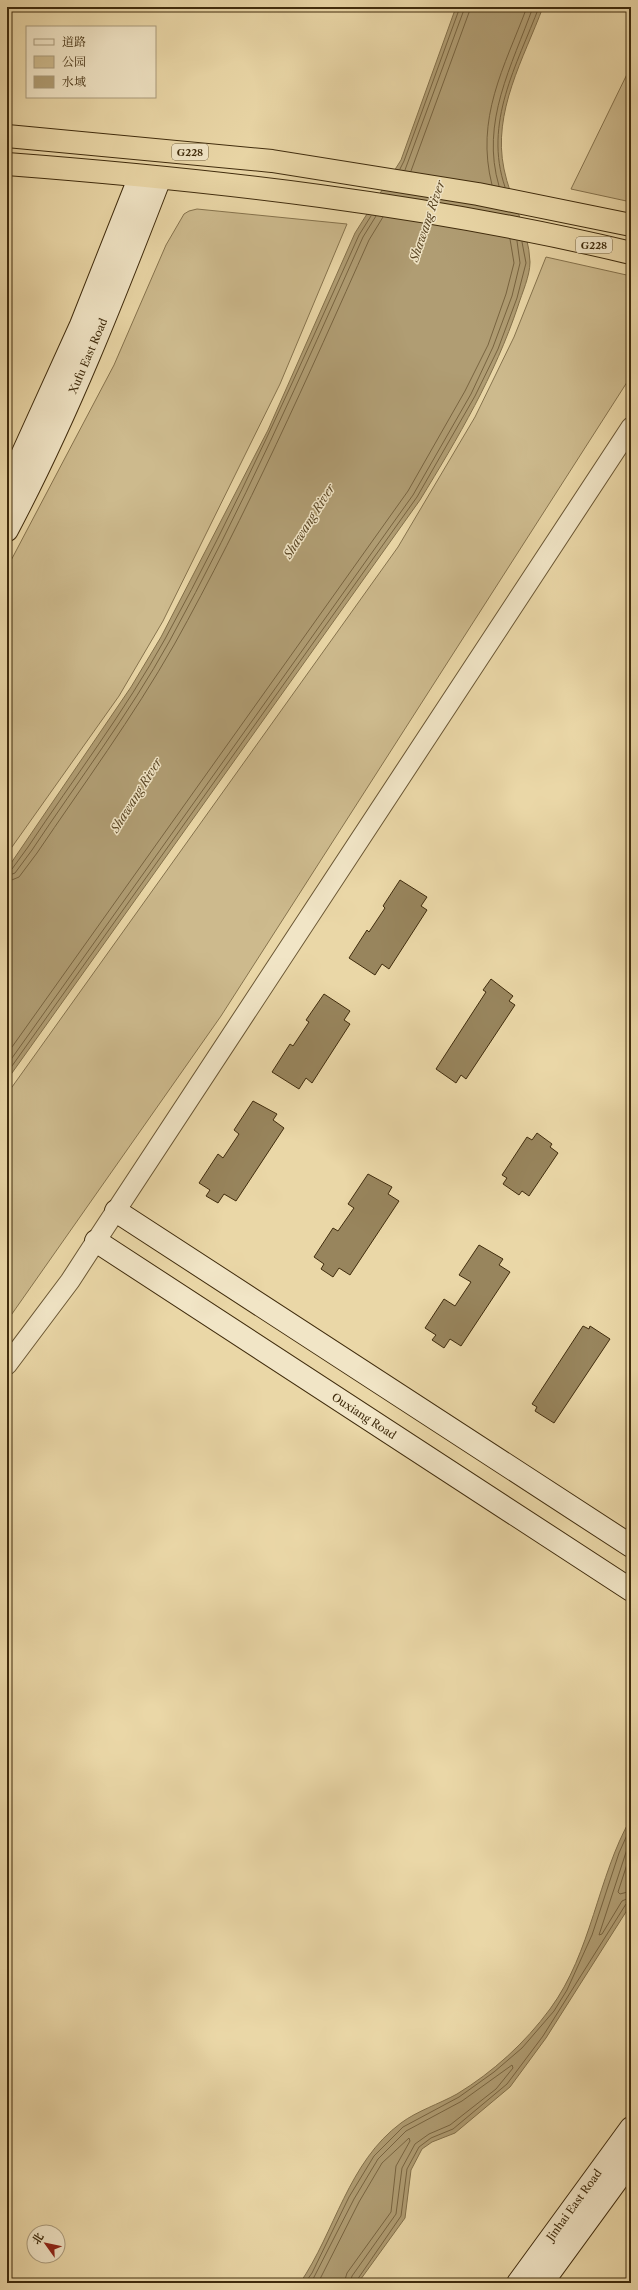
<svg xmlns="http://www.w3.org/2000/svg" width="638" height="2290" viewBox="0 0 638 2290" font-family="'Libre Caslon Text','Noto Serif SC',serif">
	<rect width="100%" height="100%" fill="#ead7a7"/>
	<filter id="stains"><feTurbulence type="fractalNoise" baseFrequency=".005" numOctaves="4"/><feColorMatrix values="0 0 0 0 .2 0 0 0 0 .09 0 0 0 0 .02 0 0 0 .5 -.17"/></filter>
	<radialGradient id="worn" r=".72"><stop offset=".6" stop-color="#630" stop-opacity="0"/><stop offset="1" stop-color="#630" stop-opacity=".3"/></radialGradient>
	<path fill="#cdba8d" stroke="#86734d" d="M 631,66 L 631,202 L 571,189 Z
		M 197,209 L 347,224 L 280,384 L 163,621 L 119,696 L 7,854 L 7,568 L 114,365 L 166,245 L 184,214 L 189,211 Z
		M 546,257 L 631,276 L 631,376 L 221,1016 L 7,1321 L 7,1094 L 398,547 L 475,417 L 514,337 Z"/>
	<path fill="#b09d73" stroke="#83704a" d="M 456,7 L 543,7 C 524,58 492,112 504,169 C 510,200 529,229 530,262 C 530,276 522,293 518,306 C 495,375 458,438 420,500 L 7,1080 L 7,869 L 131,687 L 161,637 L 268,430 L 355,233 L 401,160 Z
		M 631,1818 L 631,1904 L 546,2038 L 510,2087 L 455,2133 L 432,2142 L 422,2149 L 411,2170 L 405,2218 L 358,2283 L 300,2283 C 335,2232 348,2162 401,2123 C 417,2111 439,2104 457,2094 C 493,2072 525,2043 550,2009 C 592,1952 597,1878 631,1818 Z"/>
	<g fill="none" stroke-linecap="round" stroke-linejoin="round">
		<path stroke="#786440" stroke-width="1" d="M 400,169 L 404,161 L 460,7
			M 405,170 L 465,7
			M 411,171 L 471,7
			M 492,185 C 475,118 504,68 527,7
			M 499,186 C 480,122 512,66 533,7
			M 505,187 C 483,123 517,65 539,7
			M 7,870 L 12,869 L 28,847 C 74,778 125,711 165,639 C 237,508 298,371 359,235 L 371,216
			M 7,876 L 15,873 L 32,850 C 78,781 129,714 169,642 C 241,511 302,374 363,237 L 376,216
			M 7,882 L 19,877 L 37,853 C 83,785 133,717 174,645 C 247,514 308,377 369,240 L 383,217
			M 7,1054 L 408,491 L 465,391 L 488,345 L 506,294 L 514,263 L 510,239
			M 7,1065 L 413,495 L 471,394 L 493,347 L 512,296 L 520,263 L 517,241
			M 7,1073 L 417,497 L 475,396 L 498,349 L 517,298 L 526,263 L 522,242
			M 631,1837 L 599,1935 L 602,1934 L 622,1901 L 631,1897
			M 631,1852 L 618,1892 L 620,1894 L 631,1891
			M 305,2283 L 312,2273 L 349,2197 L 374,2156 L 403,2127 L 459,2097 L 494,2072 L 522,2048 L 554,2011 L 567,1990 L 592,1935 L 619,1853 L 631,1826
			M 311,2283 L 354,2199 L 378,2159 L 406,2131 L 462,2101 L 512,2065 L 513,2068 L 496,2089 L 450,2125 L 429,2134 L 415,2144 L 402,2168 L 396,2214 L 352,2276 L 350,2283
			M 318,2283 L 359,2202 L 382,2163 L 409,2138 L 410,2141 L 396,2166 L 391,2212 L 347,2273 L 344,2283
			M 355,2283 L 401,2216 L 407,2169 L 419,2147 L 431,2138 L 453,2129 L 507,2084 L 543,2036 L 626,1904 L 631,1902"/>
	</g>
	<path fill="#98855d" stroke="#402c0d" d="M 400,880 L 427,897 L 421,906 L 427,910 L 389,969 L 382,964 L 375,975 L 349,958 L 367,930 L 369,932 L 385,908 L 383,906 Z
		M 491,979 L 513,996 L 509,1001 L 515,1005 L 466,1079 L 461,1075 L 456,1083 L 436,1069 L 486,992 L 483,990 Z
		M 324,994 L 350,1011 L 344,1020 L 350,1024 L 312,1083 L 306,1078 L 299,1089 L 272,1072 L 290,1044 L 293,1046 L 309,1022 L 306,1020 Z
		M 253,1101 L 277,1114 L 273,1120 L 284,1128 L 236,1201 L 224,1194 L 218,1203 L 206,1196 L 210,1190 L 199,1183 L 218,1154 L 223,1158 L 239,1134 L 234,1130 Z
		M 537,1133 L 552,1144 L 550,1147 L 558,1153 L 529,1196 L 522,1191 L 519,1195 L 503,1184 L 507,1178 L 502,1175 L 527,1137 L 532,1140 Z
		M 368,1174 L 392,1187 L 388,1194 L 399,1201 L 350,1275 L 339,1268 L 333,1277 L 321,1269 L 324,1264 L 314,1257 L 333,1228 L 338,1231 L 354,1208 L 348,1204 Z
		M 479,1245 L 503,1259 L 499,1265 L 510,1272 L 461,1346 L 450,1339 L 444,1348 L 432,1340 L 436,1335 L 425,1328 L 444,1299 L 455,1306 L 471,1282 L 459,1275 Z
		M 583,1326 L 589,1329 L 590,1326 L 610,1339 L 554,1423 L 535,1411 L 537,1407 L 532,1404 Z"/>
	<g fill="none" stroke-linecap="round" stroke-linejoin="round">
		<g stroke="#6a5734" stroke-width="21">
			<path id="street" d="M 7,1365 L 70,1281 L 96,1241 L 631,427"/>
		</g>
		<g stroke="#402c0d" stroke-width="24">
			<path id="secondary" d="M 7,488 L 81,325 L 140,176
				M 7,530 C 67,417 114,297 160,178
				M 116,1211 L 631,1546
				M 96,1241 L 631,1590
				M 518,2283 L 631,2128
				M 542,2283 L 631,2161"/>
		</g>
		<g stroke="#402c0d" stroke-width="24">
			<path id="highway" d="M 7,136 L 272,161 L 478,194 L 631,225
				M 7,164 C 216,180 427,204 631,253"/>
		</g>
		<use href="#street" stroke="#f1e5c6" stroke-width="19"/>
		<use href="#secondary" stroke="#f1e5c6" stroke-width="22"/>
		<use href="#highway" stroke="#ead7a7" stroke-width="22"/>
	</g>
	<g text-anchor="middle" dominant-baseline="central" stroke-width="3" stroke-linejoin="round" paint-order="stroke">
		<g fill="#f1e5c6" stroke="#756444" stroke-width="1">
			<rect x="172" y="144" width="36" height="16" rx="3"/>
			<rect x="576" y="237" width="36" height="16" rx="3"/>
		</g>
		<g font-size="10" font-weight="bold" fill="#402c0d">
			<text x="190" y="152">G228</text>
			<text x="594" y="245">G228</text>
		</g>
		<g font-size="11" fill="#402c0d" stroke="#f1e5c6">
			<text transform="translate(88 356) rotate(-67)">Xufu East Road</text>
			<text transform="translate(364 1416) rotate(33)">Ouxiang Road</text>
			<text transform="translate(574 2205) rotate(-54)">Jinhai East Road</text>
		</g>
		<g font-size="12" font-style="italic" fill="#5c4826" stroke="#f1e5c6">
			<text transform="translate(427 221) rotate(-71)">Shawang River</text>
			<text transform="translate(309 521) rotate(-58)">Shawang River</text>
			<text transform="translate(136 795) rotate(-58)">Shawang River</text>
		</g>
	</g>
	<rect width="638" height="2290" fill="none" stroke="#ead7a7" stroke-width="24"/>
	<rect x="8" y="8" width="622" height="2274" fill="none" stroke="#402c0d" stroke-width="2"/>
	<rect x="12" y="12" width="614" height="2266" fill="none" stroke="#402c0d"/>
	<rect x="26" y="26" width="130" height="72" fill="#f1e5c6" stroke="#aa9b7c"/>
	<rect x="34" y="39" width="20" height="6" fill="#f1e5c6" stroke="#aa9b7c"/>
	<text x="62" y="46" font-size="12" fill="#402c0d">道路</text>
	<rect x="34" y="56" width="20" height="12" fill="#cdba8d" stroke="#aa9b7c"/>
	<text x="62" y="66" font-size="12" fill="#402c0d">公园</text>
	<rect x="34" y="76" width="20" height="12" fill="#b09d73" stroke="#aa9b7c"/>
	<text x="62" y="86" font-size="12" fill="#402c0d">水域</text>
	<g transform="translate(46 2244) rotate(303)"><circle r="19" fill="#f1e5c6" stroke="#aa9b7c"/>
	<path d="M0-3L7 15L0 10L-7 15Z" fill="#8f2418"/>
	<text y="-6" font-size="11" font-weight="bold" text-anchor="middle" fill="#402c0d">北</text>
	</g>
	<rect width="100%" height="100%" filter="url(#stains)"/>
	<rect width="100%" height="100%" fill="url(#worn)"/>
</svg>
